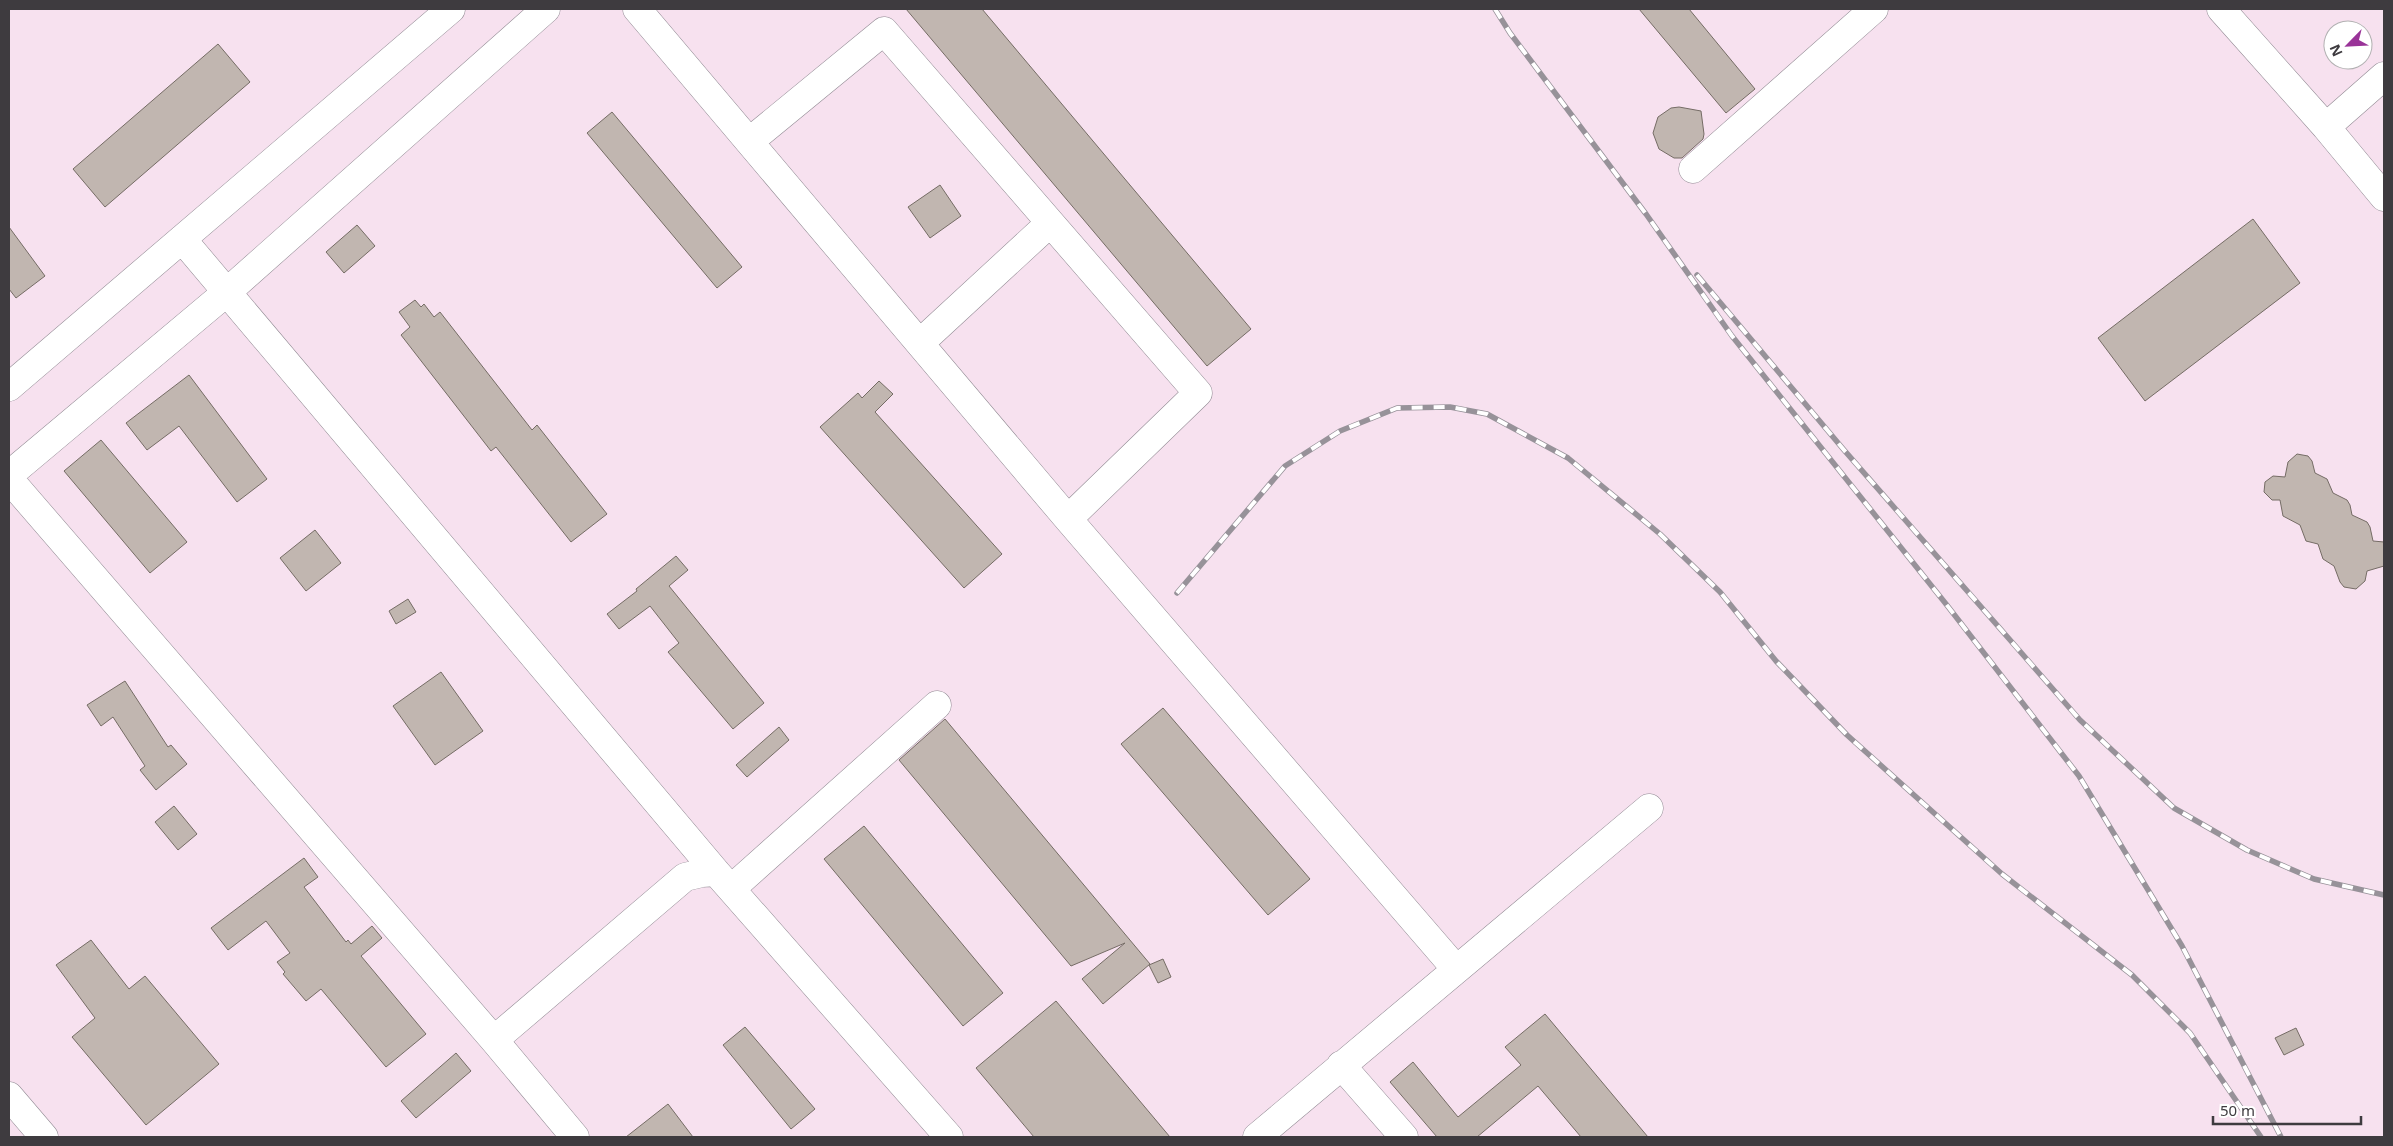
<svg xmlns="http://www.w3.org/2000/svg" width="2393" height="1146" viewBox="0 0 2393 1146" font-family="'Noto Sans',sans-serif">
	<rect width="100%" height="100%" fill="#f7eff9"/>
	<path fill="#f7e1ef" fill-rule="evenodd" d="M 9,9 L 2384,9 L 2384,1137 L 9,1137 ZM 2333,30 L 2363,30 L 2363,60 L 2333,60 Z"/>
	<path fill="#c1b6b0" stroke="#756c65" d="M 906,9 L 982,9 L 1251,329 L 1207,366 Z
		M 1639,9 L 1689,9 L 1755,89 L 1726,113 Z
		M 218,44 L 250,82 L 105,207 L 73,169 Z
		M 1679,107 L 1701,111 L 1704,134 L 1703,139 L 1682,158 L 1674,158 L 1659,149 L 1653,133 L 1658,117 L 1671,108 Z
		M 612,112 L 742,267 L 717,288 L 587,133 Z
		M 940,185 L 961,216 L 930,238 L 908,207 Z
		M 2253,219 L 2300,283 L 2145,401 L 2098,338 Z
		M 357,225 L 375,246 L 344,273 L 326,252 Z
		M 9,227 L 45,276 L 16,298 L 9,289 Z
		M 415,300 L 421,307 L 424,304 L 434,317 L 440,312 L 532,430 L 537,425 L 607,514 L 571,542 L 496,447 L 491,451 L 401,335 L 410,327 L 399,312 Z
		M 189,375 L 267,479 L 237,502 L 179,426 L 147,450 L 126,423 Z
		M 879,381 L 893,394 L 875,412 L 1002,554 L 964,588 L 820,427 L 858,393 L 862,398 Z
		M 101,440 L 187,542 L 150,573 L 64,471 Z
		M 2297,454 L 2308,456 L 2312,461 L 2315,473 L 2327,479 L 2333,493 L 2347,500 L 2350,505 L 2352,515 L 2367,522 L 2370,527 L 2373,541 L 2384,542 L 2384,566 L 2367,571 L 2365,581 L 2356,589 L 2344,587 L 2340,582 L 2334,566 L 2323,559 L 2318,544 L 2306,541 L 2300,525 L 2283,516 L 2280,500 L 2272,500 L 2264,492 L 2265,482 L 2273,476 L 2285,477 L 2288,462 Z
		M 315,530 L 341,563 L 306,591 L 280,558 Z
		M 676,556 L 688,570 L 669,586 L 764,703 L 733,729 L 668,652 L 679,643 L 650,606 L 619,629 L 607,614 L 637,591 L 636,589 Z
		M 408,599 L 416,612 L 396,624 L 389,611 Z
		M 441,672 L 483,731 L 435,765 L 393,706 Z
		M 125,681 L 168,747 L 171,745 L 187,764 L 156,790 L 140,770 L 145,766 L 113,717 L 101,726 L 87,705 Z
		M 1163,708 L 1310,879 L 1268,915 L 1121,744 Z
		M 945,719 L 1150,964 L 1103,1004 L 1082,979 L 1125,943 L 1071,966 L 899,760 Z
		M 779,727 L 789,740 L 747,777 L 736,765 Z
		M 174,806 L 197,834 L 178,850 L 155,822 Z
		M 864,826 L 1003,993 L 963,1026 L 824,859 Z
		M 304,858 L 318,877 L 304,887 L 346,942 L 348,940 L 351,944 L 372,926 L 382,938 L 361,956 L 426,1034 L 386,1067 L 321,989 L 306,1001 L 283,974 L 285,972 L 277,962 L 290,953 L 266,921 L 228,950 L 211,928 Z
		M 91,940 L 129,989 L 145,976 L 219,1064 L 146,1125 L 72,1037 L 95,1018 L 56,965 Z
		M 1163,959 L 1171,977 L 1158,983 L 1149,965 Z
		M 1056,1001 L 1170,1137 L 1034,1137 L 976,1068 Z
		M 1545,1014 L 1648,1137 L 1581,1137 L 1538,1086 L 1477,1137 L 1437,1137 L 1390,1082 L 1413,1062 L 1458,1117 L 1521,1065 L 1505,1047 Z
		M 745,1027 L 815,1109 L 791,1129 L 723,1045 Z
		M 2296,1028 L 2304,1045 L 2284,1055 L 2275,1038 Z
		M 456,1053 L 471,1071 L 416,1118 L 401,1101 Z
		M 668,1104 L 693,1137 L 626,1137 Z"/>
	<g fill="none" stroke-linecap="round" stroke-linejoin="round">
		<g stroke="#918a93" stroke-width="29">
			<path id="minor" d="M 637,9 L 1068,519 L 1456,969
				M 2221,9 L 2326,127 L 2384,197
				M 2326,127 L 2384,76
				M 750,141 L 884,31 L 1198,393 L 1068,519
				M 1693,169 L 1874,9
				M 182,239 L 716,872 L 949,1137
				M 920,343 L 1050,223
				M 9,387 L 451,9
				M 9,475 L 227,292 L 546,9
				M 9,479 L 494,1040 L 575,1137
				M 731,889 L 937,705
				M 494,1040 L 685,877 L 702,873 L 716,872
				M 1341,1065 L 1404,1137
				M 9,1096 L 44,1137
				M 1257,1137 L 1649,808"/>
		</g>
		<use href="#minor" stroke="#fff" stroke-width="28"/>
		<g stroke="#979299" stroke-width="5.5">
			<path id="rail" d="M 1495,9 L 1510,33 L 1646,214 L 1732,336 L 1946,604 L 2079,776 L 2182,946 L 2281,1137
				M 1697,275 L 1844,450 L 2080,720 L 2174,808 L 2247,850 L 2314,879 L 2384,895
				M 1177,593 L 1285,466 L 1340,431 L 1397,408 L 1450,407 L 1487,414 L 1568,458 L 1660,534 L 1720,592 L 1776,661 L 1847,735 L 2002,874 L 2132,975 L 2190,1033 L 2261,1137"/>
		</g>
		<use href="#rail" stroke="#fff" stroke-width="4" stroke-dasharray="11" stroke-linecap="butt"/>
	</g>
	<rect width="2393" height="1146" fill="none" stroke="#3e3b3f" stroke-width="20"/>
	<g transform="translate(2348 45) rotate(246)"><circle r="24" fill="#ffffff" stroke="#b2b1b2"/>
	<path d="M0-4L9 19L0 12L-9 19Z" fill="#993398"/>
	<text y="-8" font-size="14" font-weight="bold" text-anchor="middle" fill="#3e3b3f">N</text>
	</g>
	<path d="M2213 1116v8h148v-8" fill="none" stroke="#3e3b3f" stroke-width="2.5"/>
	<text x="2220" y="1116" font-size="15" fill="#3e3b3f" stroke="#ffffff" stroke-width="4" paint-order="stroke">50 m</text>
</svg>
